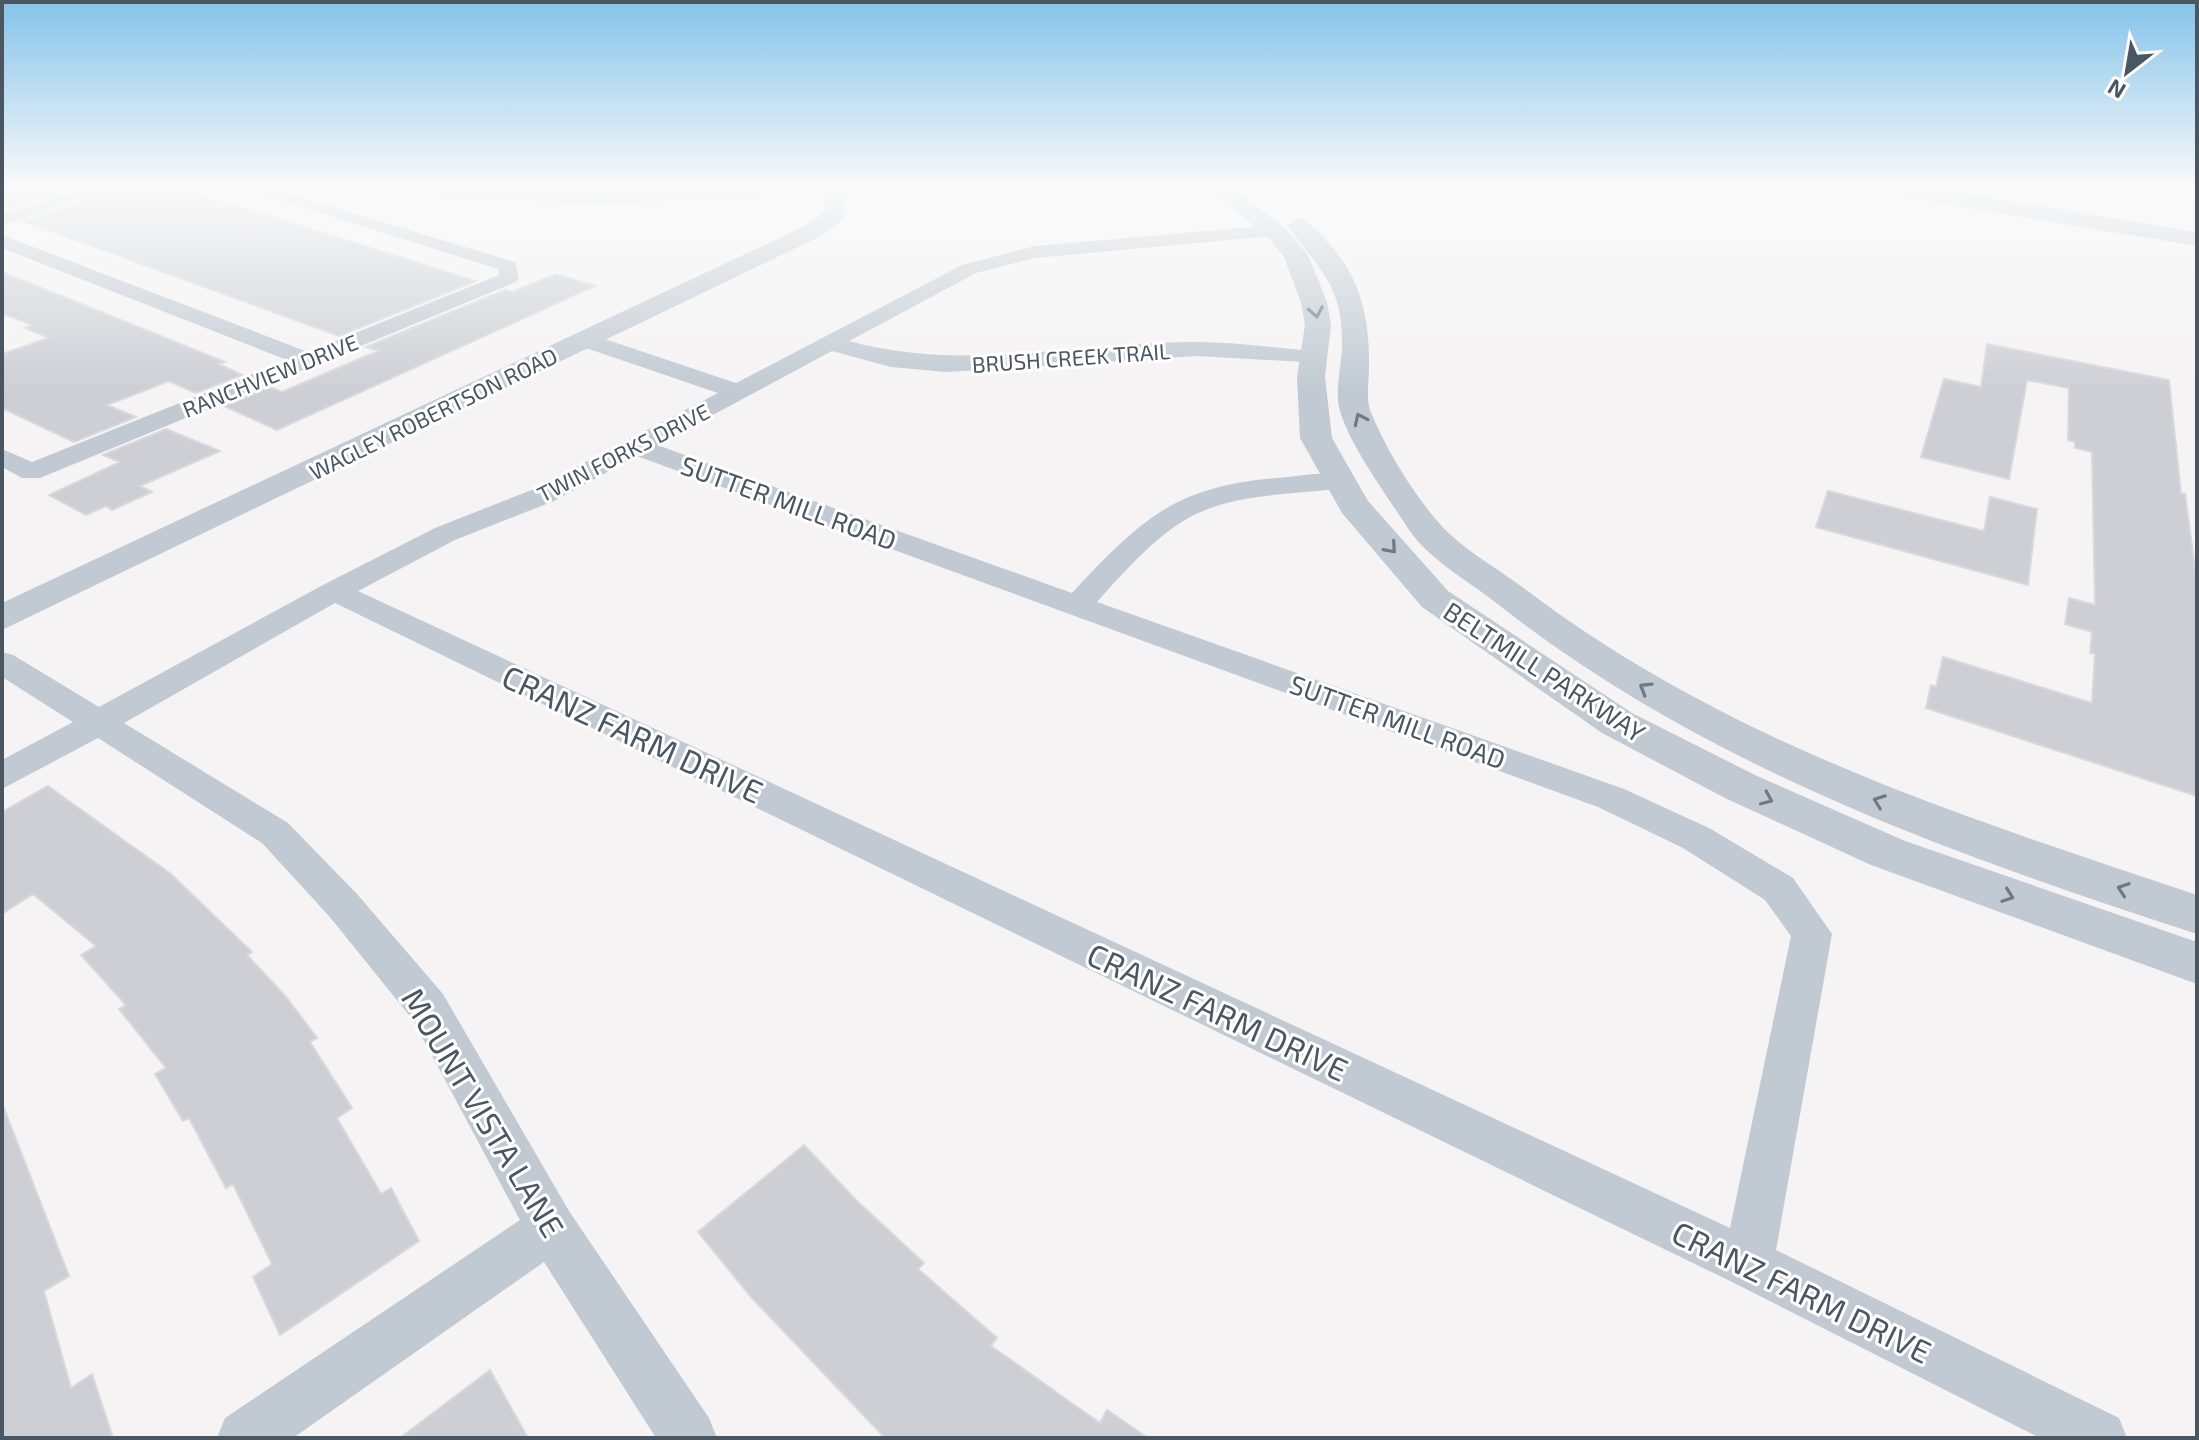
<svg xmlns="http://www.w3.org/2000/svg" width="2199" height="1440" viewBox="0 0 2199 1440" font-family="'Exo 2',sans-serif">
	<rect width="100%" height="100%" fill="#f5f3f3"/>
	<path fill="#cdcfd5" stroke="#d7d9de" stroke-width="2" d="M 13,190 L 71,190 L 2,210 L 2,193 Z
		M 113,190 L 187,190 L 476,281 L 339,336 L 23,221 Z
		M 2,272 L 225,362 L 219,364 L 242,375 L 196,393 L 169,381 L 107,405 L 136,417 L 74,442 L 2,408 L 2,354 L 49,338 L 25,328 L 32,325 L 2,313 Z
		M 556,274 L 595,286 L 277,430 L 224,406 L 270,387 L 282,392 L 378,351 L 366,347 L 505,290 L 512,292 Z
		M 1987,344 L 2169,380 L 2181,493 L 2185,494 L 2197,582 L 2197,796 L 1926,708 L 1931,685 L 1936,687 L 1943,657 L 2092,703 L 2095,654 L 2090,653 L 2092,632 L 2065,624 L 2069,598 L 2095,605 L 2092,452 L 2075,448 L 2075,442 L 2068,440 L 2069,388 L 2027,380 L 2009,479 L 1921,457 L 1944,379 L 1981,387 Z
		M 166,429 L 220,451 L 140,486 L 152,492 L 112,510 L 106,506 L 86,515 L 49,495 L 120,462 L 103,455 Z
		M 1828,491 L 1984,531 L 1990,497 L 2037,509 L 2028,585 L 1816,527 Z
		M 48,786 L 171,874 L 252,952 L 247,955 L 287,998 L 317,1038 L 310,1042 L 352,1108 L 337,1118 L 381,1194 L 391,1188 L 419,1241 L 280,1335 L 253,1277 L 272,1264 L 233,1184 L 226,1188 L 189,1118 L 183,1121 L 155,1074 L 166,1068 L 119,1009 L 126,1005 L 81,955 L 96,946 L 33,894 L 2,914 L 2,812 Z
		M 2,1103 L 69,1276 L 44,1291 L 71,1388 L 92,1374 L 113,1438 L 2,1438 Z
		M 804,1145 L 856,1200 L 924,1263 L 918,1269 L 997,1338 L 991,1346 L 1100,1423 L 1107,1410 L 1148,1438 L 885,1438 L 751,1297 L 698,1232 Z
		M 490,1370 L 528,1438 L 400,1438 Z"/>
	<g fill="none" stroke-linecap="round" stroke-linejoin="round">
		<path fill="#c1cad2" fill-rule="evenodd" d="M 82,190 L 110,190 L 2,225 L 2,213 Z
			M 248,190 L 276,190 L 515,262 L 519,278 L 516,282 L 40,478 L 22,478 L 2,467 L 2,449 L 32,462 L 287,360 L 2,248 L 2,235 L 308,352 L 499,275 L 498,269 Z
			M 1275,225 L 1284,231 L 1282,235 L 1035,258 L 976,273 L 849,341 C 965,373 1079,342 1197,342 C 1235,342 1275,348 1313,351 L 1321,353 L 1324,358 L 1321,363 L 1197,356 L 946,372 L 891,367 L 832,351 L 657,445 L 1072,593 C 1145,515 1177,485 1288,477 C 1307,475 1330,471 1349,475 L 1353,481 L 1349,487 L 1340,489 C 1207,500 1188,499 1097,602 L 1624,789 L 1709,828 L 1793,878 L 1832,934 L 1776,1250 L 2119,1418 L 2127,1438 L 2040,1438 L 1730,1281 L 335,603 L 124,723 L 288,823 L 357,894 L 443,994 L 569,1211 L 709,1418 L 717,1438 L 656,1438 L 544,1262 L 293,1438 L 217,1438 L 225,1418 L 520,1220 L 413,1020 L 329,916 L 262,843 L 98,738 L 2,789 L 2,760 L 73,722 L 2,677 L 2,652 L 13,655 L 99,707 L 323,585 L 435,528 L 534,489 L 718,393 L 577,345 L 574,340 L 577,335 L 593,335 L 736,383 L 962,265 L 1035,246 ZM 637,456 L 1598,807 L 1683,848 L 1765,900 L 1791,936 L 1730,1228 L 358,591 L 455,540 L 554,501 Z"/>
		<path fill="#c1cad2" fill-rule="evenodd" d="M 816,190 L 839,190 L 847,201 L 844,218 L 823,235 L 2,630 L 2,603 L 807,225 L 825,211 L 825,202 Z
			M 1209,190 L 1234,190 L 1283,226 L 1308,255 L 1327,302 L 1331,325 L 1325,377 L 1332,438 L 1368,501 L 1448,591 L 1632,713 L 1757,776 L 1905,841 L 2197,942 L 2197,984 L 1871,865 L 1725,798 L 1602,733 L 1422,607 L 1342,513 L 1300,438 L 1297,377 L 1305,325 L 1301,302 L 1284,257 L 1267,236 Z
			M 1299,218 C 1312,221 1321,235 1330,245 C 1362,279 1370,323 1369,368 C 1369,380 1366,398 1370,410 C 1385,448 1412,492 1439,523 C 1459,547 1500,570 1525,589 C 1728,743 1959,815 2197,895 L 2197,934 C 1951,854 1700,765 1495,602 C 1468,581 1429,559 1410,531 C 1390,501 1346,440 1339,407 C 1335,389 1342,364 1342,345 C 1343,284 1319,270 1287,225 Z"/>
		<path fill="#c1cbd6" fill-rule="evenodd" d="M 426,190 L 770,190 L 759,197 L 600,204 L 437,197 Z
			M 1890,190 L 1943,190 L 2197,232 L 2197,246 L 1901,197 Z"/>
	</g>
	<defs><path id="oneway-chevron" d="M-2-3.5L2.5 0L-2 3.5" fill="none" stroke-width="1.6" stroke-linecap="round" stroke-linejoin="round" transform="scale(2)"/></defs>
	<g stroke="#6e7983">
		<use href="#oneway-chevron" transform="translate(1316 312) rotate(80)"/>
		<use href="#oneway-chevron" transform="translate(1360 419) rotate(-115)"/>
		<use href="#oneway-chevron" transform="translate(1391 548) rotate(49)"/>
		<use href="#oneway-chevron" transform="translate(1645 688) rotate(-149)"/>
		<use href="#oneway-chevron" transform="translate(1767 799) rotate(24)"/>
		<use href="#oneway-chevron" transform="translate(1879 801) rotate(-159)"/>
		<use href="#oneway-chevron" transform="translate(2123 889) rotate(-161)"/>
		<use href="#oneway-chevron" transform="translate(2008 896) rotate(20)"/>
	</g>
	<linearGradient id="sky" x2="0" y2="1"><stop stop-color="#85c3ea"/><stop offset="0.48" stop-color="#fafafa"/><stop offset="1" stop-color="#fafafa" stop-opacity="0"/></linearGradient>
	<rect width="2199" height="392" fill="url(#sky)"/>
	<g text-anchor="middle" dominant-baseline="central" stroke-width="6" stroke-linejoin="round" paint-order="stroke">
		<g font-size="22" fill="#4a5661" stroke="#fff">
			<text transform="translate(1071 357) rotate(-4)">BRUSH CREEK TRAIL</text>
			<text transform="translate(270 375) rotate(-22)">RANCHVIEW DRIVE</text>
			<text transform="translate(433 413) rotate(-26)">WAGLEY ROBERTSON ROAD</text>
			<text transform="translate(623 452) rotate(-27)">TWIN FORKS DRIVE</text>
		</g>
		<g font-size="26" fill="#4a5661" stroke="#fff">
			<text transform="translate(789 502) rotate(20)">SUTTER MILL ROAD</text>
			<text transform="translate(1545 671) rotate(33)">BELTMILL PARKWAY</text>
			<text transform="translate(1398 721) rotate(20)">SUTTER MILL ROAD</text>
		</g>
		<g font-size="32" fill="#4a5661" stroke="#fff">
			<text transform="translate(633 733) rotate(25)">CRANZ FARM DRIVE</text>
			<text transform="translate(1218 1011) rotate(25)">CRANZ FARM DRIVE</text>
			<text transform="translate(484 1112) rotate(59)">MOUNT VISTA LANE</text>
			<text transform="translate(1802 1291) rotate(26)">CRANZ FARM DRIVE</text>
		</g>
	</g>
	<rect width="2199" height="1440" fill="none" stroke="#4a5661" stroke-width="8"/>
	<g transform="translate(2127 72) rotate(211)" stroke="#ffffff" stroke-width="6" paint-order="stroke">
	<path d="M0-6L14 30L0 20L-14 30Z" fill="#4a5661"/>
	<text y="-12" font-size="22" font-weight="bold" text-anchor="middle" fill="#4a5661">N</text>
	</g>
</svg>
